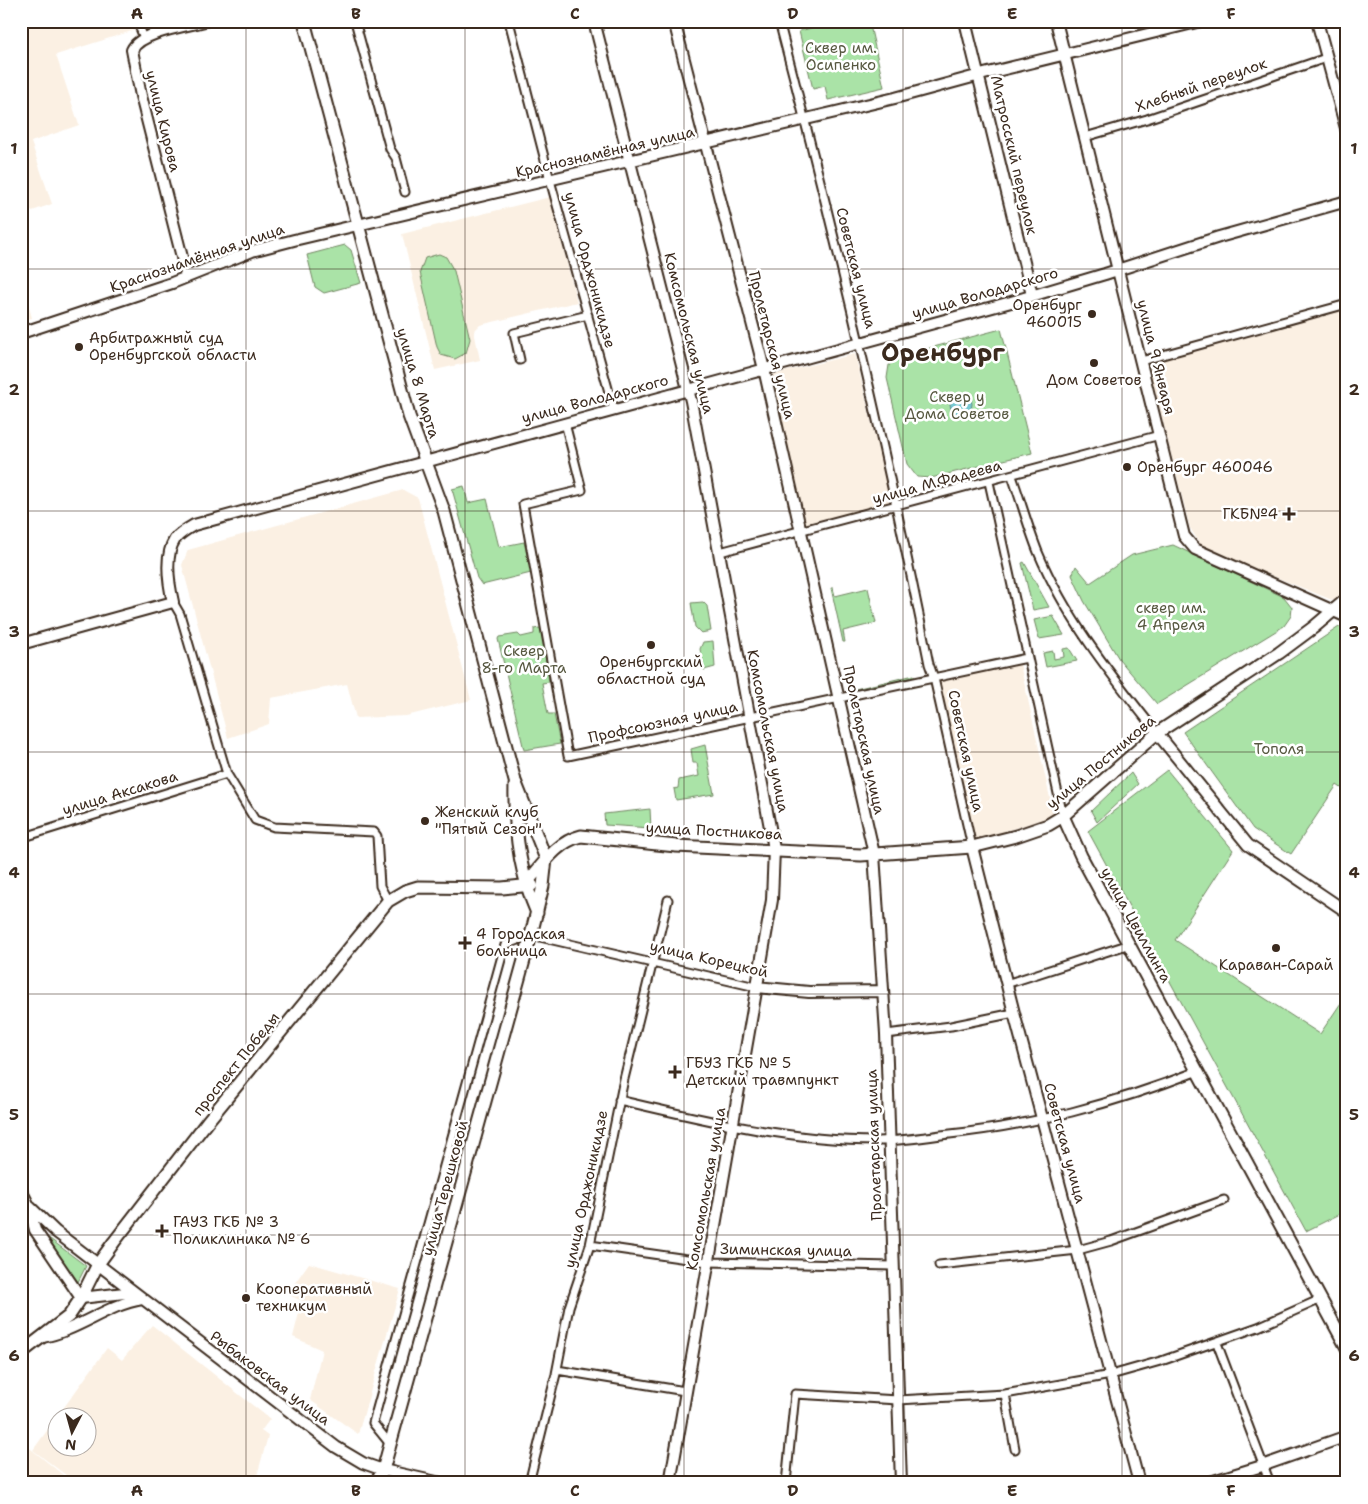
<svg xmlns="http://www.w3.org/2000/svg" width="1368" height="1504" viewBox="0 0 1368 1504" font-family="'Shantell Sans',sans-serif">
	<rect width="100%" height="100%" fill="#fff"/>
	<filter id="ink" filterUnits="userSpaceOnUse"><feTurbulence type="fractalNoise" baseFrequency=".02" numOctaves="2"/><feDisplacementMap in="SourceGraphic" scale="10" xChannelSelector="R" yChannelSelector="G"/><feConvolveMatrix kernelMatrix="1 2 1 2 8 2 1 2 1" color-interpolation-filters="sRGB"/></filter>
	<g filter="url(#ink)">
		<path fill="#fbf0e3" fill-rule="evenodd" d="M 21,21 L 131,21 L 135,30 L 56,55 L 79,125 L 31,142 L 52,204 L 21,215 Z
			M 550,197 L 577,302 L 480,325 L 474,331 L 480,360 L 435,370 L 402,234 Z
			M 21,278 L 32,318 L 21,321 Z
			M 1347,309 L 1347,592 L 1337,602 L 1202,547 L 1190,528 L 1148,363 Z
			M 855,354 L 891,503 L 804,524 L 771,375 Z
			M 403,490 L 418,498 L 471,700 L 406,716 L 356,718 L 347,684 L 271,698 L 269,724 L 228,738 L 182,565 L 188,550 Z
			M 1020,664 L 1054,816 L 974,841 L 939,681 Z
			M 309,1263 L 400,1289 L 358,1434 L 310,1400 L 322,1350 L 293,1337 L 302,1301 L 287,1294 Z
			M 152,1325 L 270,1419 L 261,1431 L 268,1436 L 255,1483 L 76,1483 L 33,1450 L 107,1348 L 122,1360 ZM 58,1416 L 88,1416 L 88,1446 L 58,1446 Z
			M 21,1441 L 73,1483 L 21,1483 Z"/>
		<path fill="#aae3a7" stroke="#728662" d="M 841,21 L 869,21 L 884,87 L 828,100 L 825,86 L 813,89 L 799,31 Z
			M 345,245 L 351,250 L 361,283 L 324,293 L 315,287 L 307,255 Z
			M 439,254 L 446,257 L 454,271 L 470,339 L 466,353 L 455,359 L 441,355 L 437,347 L 420,272 L 425,258 Z
			M 1001,329 L 1032,453 L 931,478 L 917,477 L 907,464 L 887,378 L 889,365 L 900,356 Z
			M 464,486 L 468,503 L 487,499 L 499,547 L 524,542 L 531,573 L 482,585 L 477,578 L 452,489 Z
			M 1173,545 L 1284,597 L 1292,607 L 1291,616 L 1284,626 L 1157,704 L 1119,659 L 1084,601 L 1072,575 L 1076,566 L 1090,583 L 1132,555 Z
			M 1024,562 L 1049,607 L 1033,610 L 1022,563 Z
			M 831,588 L 833,588 L 835,596 L 868,588 L 876,623 L 843,631 L 845,642 L 843,642 Z
			M 703,602 L 707,606 L 711,631 L 701,633 L 695,627 L 691,603 Z
			M 1053,616 L 1064,635 L 1039,639 L 1034,620 Z
			M 1339,627 L 1347,630 L 1347,792 L 1337,785 L 1291,854 L 1253,829 L 1183,732 Z
			M 539,628 L 542,629 L 549,682 L 542,683 L 548,714 L 554,714 L 560,744 L 524,750 L 498,639 L 499,637 L 518,634 L 521,637 L 534,634 L 534,629 Z
			M 713,641 L 715,667 L 704,670 L 700,649 L 703,642 Z
			M 1069,648 L 1077,661 L 1046,667 L 1043,653 L 1053,651 L 1054,659 L 1064,657 L 1063,649 Z
			M 914,675 L 915,679 L 852,694 L 851,690 Z
			M 705,745 L 714,794 L 676,800 L 674,789 L 678,788 L 679,780 L 699,776 L 697,763 L 693,763 L 691,749 Z
			M 1167,770 L 1233,850 L 1175,940 L 1320,1034 L 1347,994 L 1347,1207 L 1340,1214 L 1306,1231 L 1088,831 Z
			M 1131,773 L 1138,784 L 1097,822 L 1091,811 Z
			M 650,809 L 651,828 L 605,825 L 604,814 Z
			M 42,1233 L 86,1266 L 77,1284 Z"/>
		<path fill="#78c9d2" stroke="#60898a" d="M950 404a11 11 0 1 1 22 0a11 11 0 1 1-22 0Z"/>
		<g fill="none" stroke-linecap="round" stroke-linejoin="round">
			<g stroke="#3b2a1e" stroke-width="11">
				<path id="street" d="M 137,21 L 144,38
					M 355,21 L 390,149 L 396,158 L 405,192
					M 509,21 L 550,180 L 614,410
					M 779,21 C 835,234 886,448 929,664 L 934,678 L 972,847
					M 1085,137 L 1147,119 L 1326,58
					M 520,360 L 514,333 L 588,315
					M 1141,361 L 1347,304
					M 565,423 L 582,490 L 523,504 L 568,756 L 1027,658
					M 1012,476 C 1021,501 1028,527 1038,552 C 1066,619 1112,676 1157,733
					M 989,482 L 1063,816
					M 720,552 L 1160,435
					M 173,602 L 180,614 L 227,774 L 255,820 L 274,827 L 374,832 L 377,836 L 380,886 L 388,901
					M 21,838 L 227,774
					M 1006,984 L 1130,944
					M 886,1034 L 951,1026 L 1014,1013
					M 619,1100 C 704,1120 790,1141 877,1141 C 899,1141 920,1138 941,1135 C 1032,1126 1113,1104 1198,1071
					M 590,1245 L 708,1262 L 893,1266
					M 939,1265 L 1078,1250 L 1111,1241 L 1224,1200
					M 1217,1343 L 1270,1483
					M 557,1370 L 685,1391
					M 1005,1394 L 1015,1449
					M 390,1444 L 373,1423 L 505,945 L 531,935 L 756,987
					M 529,1483 L 556,1374 L 569,1307 L 590,1245 L 624,1079 L 668,900
					M 786,1483 L 795,1394 L 898,1400 L 1005,1394 L 1111,1375 L 1164,1360 L 1258,1327 L 1321,1299"/>
			</g>
			<g stroke="#3b2a1e" stroke-width="14">
				<path id="secondary" d="M 594,21 L 691,401 L 774,849 L 772,900 L 670,1483
					M 674,21 L 764,369 L 874,854 L 886,1034 L 901,1483
					M 965,21 L 1032,295
					M 1056,21 L 1184,536 L 1195,549 L 1347,617
					M 1317,21 L 1347,132
					M 187,277 L 141,96 L 132,50 C 140,32 186,26 205,21
					M 21,333 L 172,283 L 252,251 L 294,240 L 895,98 L 980,75 L 1201,21
					M 21,644 L 173,602 C 169,585 164,556 175,539 C 180,533 187,529 194,525 L 1011,302 L 1105,274 L 1219,237 L 1347,201
					M 1157,733 L 1248,845 L 1347,912
					M 972,847 L 1014,1013 L 1139,1483
					M 756,987 L 809,992 L 883,991
					M 21,1190 L 29,1206 L 56,1232 L 336,1447 L 363,1463 L 383,1470 L 441,1483
					M 29,1206 L 35,1230 L 81,1298 L 133,1292
					M 42,1337 C 78,1331 106,1305 142,1299
					M 1207,1483 L 1262,1466 L 1347,1436"/>
			</g>
			<g stroke="#3b2a1e" stroke-width="15">
				<path id="primary" d="M 304,21 L 409,416 L 444,511 L 515,781 L 546,859 L 543,886 L 531,935 L 383,1470 L 376,1483
					M 515,785 C 514,829 519,872 537,913
					M 1063,816 L 1081,856 L 1347,1348
					M 525,885 C 541,867 556,842 581,836 L 676,846 L 861,855 L 972,847 L 1016,836 L 1048,825 L 1063,816 L 1157,733 L 1279,653 L 1314,627 L 1347,599
					M 21,1353 L 69,1316 L 81,1298 L 98,1264 L 114,1242 L 207,1122 L 388,901 L 405,891 L 418,887 L 502,888 L 532,885"/>
			</g>
			<use href="#street" stroke="#fff" stroke-width="7"/>
			<use href="#secondary" stroke="#fff" stroke-width="10"/>
			<use href="#primary" stroke="#fff" stroke-width="11"/>
		</g>
	</g>
	<path fill="none" stroke="#3b2a1e" stroke-width="1" stroke-opacity="0.55" d="M 246,21 L 246,1483M 465,21 L 465,1483M 684,21 L 684,1483M 903,21 L 903,1483M 1122,21 L 1122,1483M 21,269 L 1347,269M 21,511 L 1347,511M 21,752 L 1347,752M 21,994 L 1347,994M 21,1235 L 1347,1235"/>
	<g fill="#3b2a1e" stroke="#fff" stroke-width="2">
		<circle cx="1092" cy="314" r="5"/>
		<circle cx="79" cy="347" r="5"/>
		<circle cx="1094" cy="363" r="5"/>
		<circle cx="1127" cy="467" r="5"/>
		<path d="M1286.5 506.5h5v5h5v5h-5v5h-5v-5h-5v-5h5z"/>
		<circle cx="651" cy="645" r="5"/>
		<circle cx="425" cy="821" r="5"/>
		<path d="M462.5 935.5h5v5h5v5h-5v5h-5v-5h-5v-5h5z"/>
		<circle cx="1276" cy="948" r="5"/>
		<path d="M672.5 1064.5h5v5h5v5h-5v5h-5v-5h-5v-5h5z"/>
		<path d="M159.5 1223.5h5v5h5v5h-5v5h-5v-5h-5v-5h5z"/>
		<circle cx="246" cy="1298" r="5"/>
	</g>
	<g text-anchor="middle" dominant-baseline="central" stroke-width="5" stroke-linejoin="round" paint-order="stroke">
		<g font-size="15" fill="#575840" stroke="#fff">
			<text x="841" y="48">Сквер им.<tspan x="841" dy="17">Осипенко</tspan></text>
			<text x="957" y="397">Сквер у<tspan x="957" dy="17">Дома Советов</tspan></text>
			<text x="1171" y="608">сквер им.<tspan x="1171" dy="17">4 Апреля</tspan></text>
			<text x="524" y="651">Сквер<tspan x="524" dy="17">8-го Марта</tspan></text>
			<text x="1279" y="749">Тополя</text>
		</g>
		<g font-size="15" fill="#3b2a1e" stroke="#fff">
			<text transform="translate(1201 85) rotate(-19)">Хлебный переулок</text>
			<text transform="translate(163 121) rotate(76)">улица Кирова</text>
			<text transform="translate(605 152) rotate(-13)">Краснознамённая улица</text>
			<text transform="translate(1014 155) rotate(77)">Матросский переулок</text>
			<text transform="translate(197 258) rotate(-19)">Краснознамённая улица</text>
			<text transform="translate(856 268) rotate(76)">Советская улица</text>
			<text transform="translate(590 270) rotate(75)">улица Орджоникидзе</text>
			<text transform="translate(985 293) rotate(-16)">улица Володарского</text>
			<text transform="translate(689 333) rotate(76)">Комсомольская улица</text>
			<text transform="translate(772 345) rotate(76)">Пролетарская улица</text>
			<text transform="translate(1156 357) rotate(76)">улица 9 Января</text>
			<text transform="translate(418 383) rotate(73)">улица 8 Марта</text>
			<text transform="translate(595 399) rotate(-15)">улица Володарского</text>
			<text transform="translate(937 482) rotate(-15)">улица М.Фадеева</text>
			<text transform="translate(663 722) rotate(-12)">Профсоюзная улица</text>
			<text transform="translate(768 731) rotate(79)">Комсомольская улица</text>
			<text transform="translate(864 740) rotate(78)">Пролетарская улица</text>
			<text transform="translate(966 751) rotate(78)">Советская улица</text>
			<text transform="translate(1101 762) rotate(-40)">улица Постникова</text>
			<text transform="translate(120 793) rotate(-17)">улица Аксакова</text>
			<text transform="translate(714 831) rotate(3)">улица Постникова</text>
			<text transform="translate(1136 925) rotate(61)">улица Цвиллинга</text>
			<text transform="translate(709 959) rotate(13)">улица Корецкой</text>
			<text transform="translate(236 1064) rotate(-51)">проспект Победы</text>
			<text transform="translate(1065 1143) rotate(75)">Советская улица</text>
			<text transform="translate(874 1145) rotate(-92)">Пролетарская улица</text>
			<text transform="translate(445 1188) rotate(-75)">улица Терешковой</text>
			<text transform="translate(586 1189) rotate(-78)">улица Орджоникидзе</text>
			<text transform="translate(706 1189) rotate(-80)">Комсомольская улица</text>
			<text transform="translate(786 1250) rotate(1)">Зиминская улица</text>
			<text transform="translate(270 1378) rotate(37)">Рыбаковская улица</text>
		</g>
		<g font-size="15" fill="#3b2a1e" stroke="#fff" text-anchor="start">
			<text x="1082" y="305" text-anchor="end">Оренбург<tspan x="1082" dy="17">460015</tspan></text>
			<text x="89" y="338">Арбитражный суд<tspan x="89" dy="17">Оренбургской области</tspan></text>
			<text x="1094" y="380" text-anchor="middle">Дом Советов</text>
			<text x="1137" y="467">Оренбург 460046</text>
			<text x="1278" y="514" text-anchor="end">ГКБ№4</text>
			<text x="651" y="662" text-anchor="middle">Оренбургский<tspan x="651" dy="17">областной суд</tspan></text>
			<text x="435" y="812">Женский клуб<tspan x="435" dy="17">"Пятый Сезон"</tspan></text>
			<text x="476" y="934">4 Городская<tspan x="476" dy="17">больница</tspan></text>
			<text x="1276" y="965" text-anchor="middle">Караван-Сарай</text>
			<text x="686" y="1063">ГБУЗ ГКБ № 5<tspan x="686" dy="17">Детский травмпункт</tspan></text>
			<text x="173" y="1222">ГАУЗ ГКБ № 3<tspan x="173" dy="17">Поликлиника № 6</tspan></text>
			<text x="256" y="1289">Кооперативный<tspan x="256" dy="17">техникум</tspan></text>
		</g>
		<g font-size="25" font-weight="bold" fill="#3b2a1e" stroke="#fff">
			<text x="943" y="352">Оренбург</text>
		</g>
	</g>
	<rect width="1368" height="1504" fill="none" stroke="#fff" stroke-width="55"/>
	<g transform="translate(72 1432) rotate(186)"><circle r="24" fill="#ffffff" stroke="#b1aaa5"/>
	<path d="M0-4L9 19L0 12L-9 19Z" fill="#3b2a1e"/>
	<text y="-8" font-size="14" font-weight="bold" text-anchor="middle" fill="#3b2a1e">N</text>
	</g>
	<rect x="28" y="28" width="1312" height="1448" fill="none" stroke="#3b2a1e" stroke-width="2"/>
	<g font-size="16" text-anchor="middle" font-weight="bold" fill="#3b2a1e">
		<text x="137" y="19">A</text>
		<text x="356" y="19">B</text>
		<text x="575" y="19">C</text>
		<text x="793" y="19">D</text>
		<text x="1012" y="19">E</text>
		<text x="1231" y="19">F</text>
		<text x="14" y="154">1</text>
		<text x="1354" y="154">1</text>
		<text x="14" y="395">2</text>
		<text x="1354" y="395">2</text>
		<text x="14" y="637">3</text>
		<text x="1354" y="637">3</text>
		<text x="14" y="878">4</text>
		<text x="1354" y="878">4</text>
		<text x="14" y="1120">5</text>
		<text x="1354" y="1120">5</text>
		<text x="14" y="1361">6</text>
		<text x="1354" y="1361">6</text>
		<text x="137" y="1496">A</text>
		<text x="356" y="1496">B</text>
		<text x="575" y="1496">C</text>
		<text x="793" y="1496">D</text>
		<text x="1012" y="1496">E</text>
		<text x="1231" y="1496">F</text>
	</g>
</svg>
